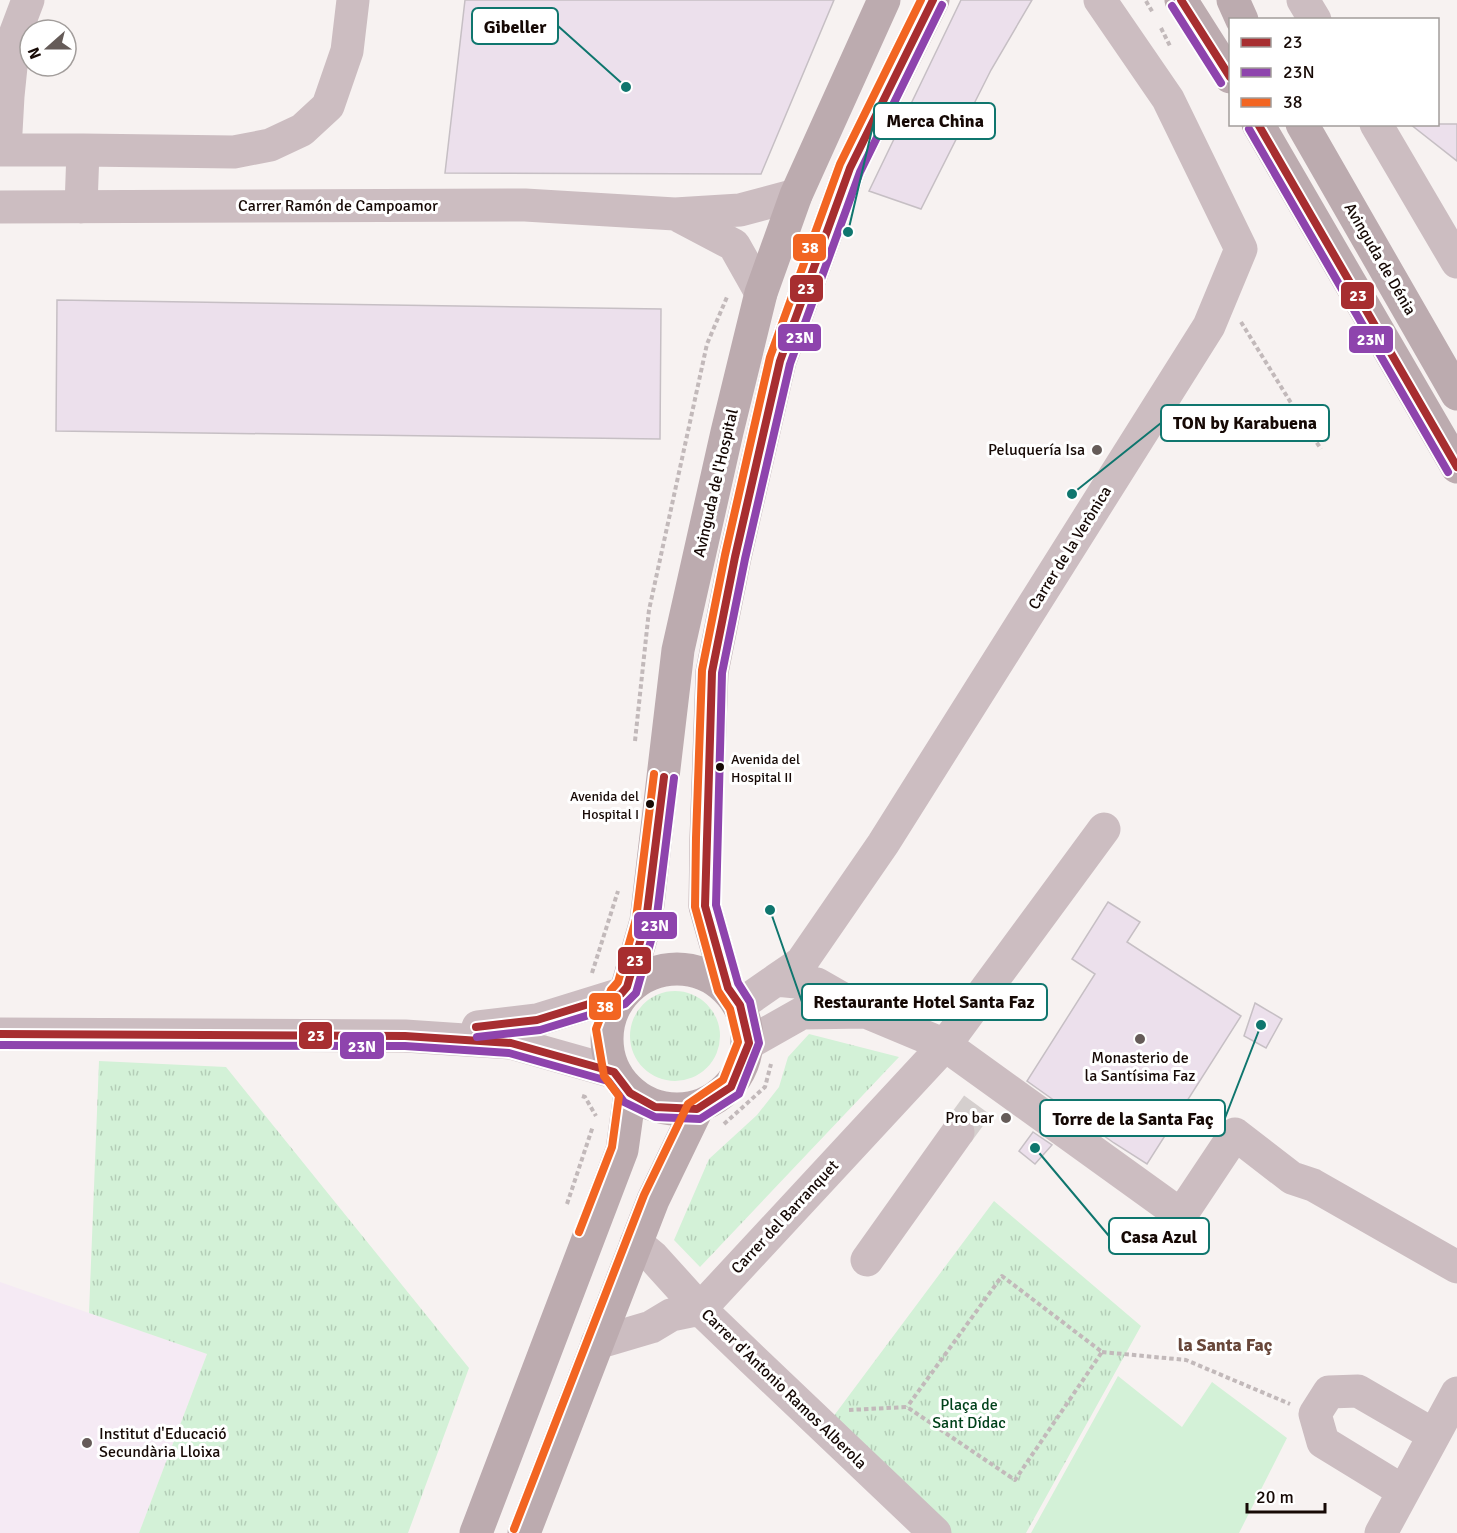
<svg xmlns="http://www.w3.org/2000/svg" width="1457" height="1533" viewBox="0 0 1457 1533" font-family="Signika,sans-serif">
	<defs>
		<pattern id="grass-tufts" width="24" height="20" patternUnits="userSpaceOnUse" patternTransform="scale(1.5)"><rect width="24" height="20" fill="#d3f1d7"/><path d="M3 7l-1-3M5 7V3M7 7l1-3M15 17l-1-3M17 17v-4M19 17l1-3" fill="none" stroke="#b4cdb7"/></pattern>
	</defs>
	<rect width="100%" height="100%" fill="#f7f2f1"/>
	<path fill="#f5eaf4" d="M 0,1282 L 207,1354 L 139,1533 L 0,1533 Z"/>
	<path fill="url(#grass-tufts)" d="M630 1036a45 45 0 1 1 90 0a45 45 0 1 1-90 0Z
		M 809,1034 L 899,1057 L 700,1267 L 674,1240 L 709,1159 L 757,1115 L 779,1087 L 788,1057 Z
		M 99,1061 L 226,1067 L 469,1368 L 408,1533 L 139,1533 L 207,1354 L 89,1313 Z
		M 994,1201 L 1141,1326 L 1026,1533 L 935,1533 L 824,1429 Z"/>
	<path fill="#d3f1d7" d="M 1118,1376 L 1182,1427 L 1212,1382 L 1287,1438 L 1239,1533 L 1031,1533 Z"/>
	<path fill="#ece0ec" stroke="#c6bfc4" stroke-width="1.5" d="M 465,0 L 834,0 L 761,174 L 445,173 Z
		M 961,0 L 1032,0 L 991,70 L 921,209 L 869,191 Z
		M 1410,124 L 1457,124 L 1457,161 Z
		M 57,300 L 661,309 L 660,439 L 56,431 Z
		M 1108,902 L 1140,922 L 1127,942 L 1241,1016 L 1147,1164 L 1114,1143 L 1027,1081 L 1095,974 L 1072,959 Z
		M 1255,1003 L 1282,1019 L 1266,1048 L 1244,1036 Z
		M 1033,1132 L 1052,1145 L 1035,1164 L 1019,1151 Z"/>
	<g fill="none" stroke-linecap="round" stroke-linejoin="round">
		<path stroke="#d5cfce" stroke-width="33" stroke-dasharray="33 16" stroke-linecap="butt" d="M 958,1132 L 985,1095"/>
		<path stroke="#c2b9ba" stroke-width="4" stroke-dasharray="4.5 3" stroke-linecap="butt" d="M 1146,1 L 1153,13
			M 1161,28 L 1171,48
			M 1241,322 L 1296,411 L 1321,449
			M 635,741 L 649,610 L 707,344 L 727,297
			M 592,973 L 618,891
			M 582,1096 L 585,1097 L 596,1116
			M 724,1124 L 765,1087 L 771,1064
			M 567,1204 L 593,1126
			M 1102,1352 L 1186,1360 L 1290,1404
			M 849,1410 L 907,1407 L 1015,1480 L 1102,1352 L 1002,1276 L 907,1407"/>
		<path stroke="#ccbdc1" stroke-width="33" d="M 1303,0 L 1315,20
			M 1376,124 L 1457,262
			M 0,150 L 83,150
			M 5,150 L 8,96 L 14,37 L 28,0
			M 0,207 L 525,205 L 675,214 L 740,210 L 796,195
			M 81,207 L 83,150 L 234,152 L 270,145 L 302,130 L 328,106 L 347,51 L 353,0
			M 675,214 L 734,245 L 761,293
			M 776,980 L 801,963 L 883,844 L 1209,326 L 1241,249 L 1168,99 L 1100,0
			M 740,1005 L 776,980 L 817,984 L 866,1012 L 945,1045 L 1181,1215 L 1235,1134 L 1292,1178 L 1313,1185 L 1457,1267
			M 478,1027 L 537,1020 L 621,994
			M 0,1034 L 405,1036 L 511,1043 L 614,1072
			M 749,1043 L 802,1013 L 866,1012
			M 636,1243 L 653,1257 L 700,1309 L 752,1359 L 935,1533
			M 867,1260 L 958,1132
			M 597,1343 L 651,1327 L 671,1315 L 700,1309 L 945,1045 L 1104,829
			M 1403,1491 L 1323,1442 L 1315,1414 L 1329,1392 L 1358,1391 L 1434,1435
			M 1381,1533 L 1457,1393"/>
		<path stroke="#bcabaf" stroke-width="33" d="M 1181,0 L 1230,77
			M 1233,0 L 1242,20
			M 1258,124 L 1457,467
			M 1302,124 L 1457,394
			M607 1039a70 70 0 1 1 140 0a70 70 0 1 1-140 0Z
			M 627,987 L 646,921 L 678,650 L 727,432 L 761,293 L 796,195 L 884,0
			M 728,988 L 705,906 L 706,838 L 712,672 L 735,557 L 780,361 L 850,168 L 933,0
			M 476,1533 L 622,1150 L 630,1093
			M 524,1533 L 653,1200 L 697,1109"/>
		<g stroke="#fff" stroke-width="12">
			<path id="bus-1" d="M 1181,0 L 1230,77
				M 1258,124 L 1457,467
				M 476,1027 L 537,1020 L 621,994 L 627,987 L 646,921 L 664,777
				M 0,1034 L 405,1036 L 511,1043 L 614,1072 L 630,1093 L 655,1107 L 697,1109 L 731,1087 L 749,1043 L 740,1005 L 728,988 L 705,906 L 712,672 L 735,557 L 780,361 L 850,168 L 933,0"/>
		</g>
		<g stroke="#fff" stroke-width="12">
			<path id="bus-2" d="M 1172,6 L 1221,83
				M 1249,129 L 1448,472
				M 477,1037 L 540,1030 L 625,1004 L 636,993 L 656,923 L 674,778
				M 0,1045 L 405,1046 L 509,1053 L 608,1081 L 624,1102 L 655,1117 L 700,1119 L 739,1094 L 759,1043 L 750,1002 L 738,983 L 716,905 L 722,673 L 745,559 L 790,364 L 860,172 L 942,5"/>
		</g>
		<g stroke="#fff" stroke-width="12">
			<path id="bus-3" d="M 579,1232 L 612,1147 L 619,1096 L 604,1076 L 596,1029 L 611,990 L 618,982 L 636,919 L 654,774
				M 514,1529 L 644,1195 L 688,1104 L 723,1080 L 738,1042 L 730,1009 L 718,991 L 695,907 L 696,838 L 702,670 L 725,555 L 770,357 L 840,164 L 921,0"/>
		</g>
		<use href="#bus-1" stroke="#a72e30" stroke-width="8"/>
		<use href="#bus-2" stroke="#8e44ad" stroke-width="8"/>
		<use href="#bus-3" stroke="#f26522" stroke-width="8"/>
	</g>
	<g fill="#655b58" stroke="#fff" stroke-width="2">
		<circle cx="1097" cy="450" r="6"/>
		<circle cx="1140" cy="1039" r="6"/>
		<circle cx="1006" cy="1118" r="6"/>
		<circle cx="87" cy="1443" r="6"/>
	</g>
	<g fill="#160905" stroke="#fff" stroke-width="2">
		<circle cx="720" cy="767" r="5"/>
		<circle cx="650" cy="804" r="5"/>
	</g>
	<g text-anchor="middle" dominant-baseline="central" stroke-width="6" stroke-linejoin="round" paint-order="stroke">
		<g font-size="14" fill="#160905" stroke="#fff" text-anchor="start">
			<text x="731" y="759">Avenida del<tspan x="731" dy="18">Hospital II</tspan></text>
			<text x="639" y="796" text-anchor="end">Avenida del<tspan x="639" dy="18">Hospital I</tspan></text>
		</g>
		<g font-size="16" fill="#160905" stroke="#fff">
			<text x="338" y="206">Carrer Ramón de Campoamor</text>
			<text transform="translate(1380 259) rotate(60)">Avinguda de Dénia</text>
			<text transform="translate(716 483) rotate(-77)">Avinguda de l'Hospital</text>
			<text transform="translate(1070 548) rotate(-58)">Carrer de la Verònica</text>
			<text transform="translate(785 1217) rotate(-47)">Carrer del Barranquet</text>
			<text transform="translate(784 1389) rotate(44)">Carrer d'Antonio Ramos Alberola</text>
		</g>
		<g font-size="16" fill="#160905" stroke="#fff" text-anchor="end">
			<text x="1085" y="450">Peluquería Isa</text>
			<text x="1140" y="1058" text-anchor="middle">Monasterio de<tspan x="1140" dy="18">la Santísima Faz</tspan></text>
			<text x="994" y="1118">Pro bar</text>
			<text x="99" y="1434" text-anchor="start">Institut d'Educació<tspan x="99" dy="18">Secundària Lloixa</tspan></text>
		</g>
		<g font-size="16" fill="#00411a" stroke="#fff">
			<text x="969" y="1405">Plaça de<tspan x="969" dy="18">Sant Dídac</tspan></text>
		</g>
		<g font-size="18" font-weight="bold" fill="#68473a" stroke="#fff">
			<text x="1225" y="1345">la Santa Faç</text>
		</g>
	</g>
	<path fill="none" stroke="#0f766e" stroke-width="2" d="M626 87L558 26M848 232L874 121M1072 494L1161 423M770 910L802 1002M1261 1025L1225 1118M1035 1148L1109 1236"/>
	<g fill="#0f766e" stroke="#fff" stroke-width="2">
		<circle cx="626" cy="87" r="6"/>
		<circle cx="848" cy="232" r="6"/>
		<circle cx="1072" cy="494" r="6"/>
		<circle cx="770" cy="910" r="6"/>
		<circle cx="1261" cy="1025" r="6"/>
		<circle cx="1035" cy="1148" r="6"/>
	</g>
	<g fill="#fff" stroke="#0f766e" stroke-width="2">
		<rect x="472" y="8" width="86" height="36" rx="6"/>
		<rect x="874" y="103" width="121" height="36" rx="6"/>
		<rect x="1161" y="405" width="168" height="36" rx="6"/>
		<rect x="802" y="984" width="245" height="36" rx="6"/>
		<rect x="1040" y="1100" width="185" height="36" rx="6"/>
		<rect x="1109" y="1218" width="100" height="36" rx="6"/>
	</g>
	<g font-size="18" text-anchor="middle" font-weight="bold" fill="#160905">
		<text x="515" y="33">Gibeller</text>
		<text x="935" y="127">Merca China</text>
		<text x="1245" y="429">TON by Karabuena</text>
		<text x="924" y="1008">Restaurante Hotel Santa Faz</text>
		<text x="1133" y="1125">Torre de la Santa Faç</text>
		<text x="1159" y="1243">Casa Azul</text>
	</g>
	<g stroke="#fff" stroke-width="2">
		<rect x="792" y="233" width="35" height="29" rx="6" fill="#f26522"/>
		<rect x="789" y="274" width="35" height="29" rx="6" fill="#a72e30"/>
		<rect x="1340" y="281" width="35" height="29" rx="6" fill="#a72e30"/>
		<rect x="777" y="323" width="45" height="29" rx="6" fill="#8e44ad"/>
		<rect x="1348" y="325" width="46" height="29" rx="6" fill="#8e44ad"/>
		<rect x="633" y="911" width="45" height="29" rx="6" fill="#8e44ad"/>
		<rect x="617" y="946" width="35" height="29" rx="6" fill="#a72e30"/>
		<rect x="588" y="992" width="34" height="29" rx="6" fill="#f26522"/>
		<rect x="298" y="1021" width="35" height="29" rx="6" fill="#a72e30"/>
		<rect x="339" y="1031" width="46" height="29" rx="6" fill="#8e44ad"/>
	</g>
	<g font-size="16" text-anchor="middle" font-weight="bold" fill="#fff">
		<text x="810" y="253">38</text>
		<text x="806" y="294">23</text>
		<text x="1358" y="301">23</text>
		<text x="800" y="343">23N</text>
		<text x="1371" y="345">23N</text>
		<text x="655" y="931">23N</text>
		<text x="635" y="966">23</text>
		<text x="605" y="1012">38</text>
		<text x="316" y="1041">23</text>
		<text x="362" y="1052">23N</text>
	</g>
	<rect x="1229" y="18" width="210" height="108" fill="#ffffff" stroke="#a29d9b" stroke-width="1.5"/>
	<rect x="1241" y="38" width="30" height="9" fill="#a72e30" stroke="#a29d9b" stroke-width="1.5"/>
	<text x="1283" y="48" font-size="18" fill="#160905">23</text>
	<rect x="1241" y="68" width="30" height="9" fill="#8e44ad" stroke="#a29d9b" stroke-width="1.5"/>
	<text x="1283" y="78" font-size="18" fill="#160905">23N</text>
	<rect x="1241" y="98" width="30" height="9" fill="#f26522" stroke="#a29d9b" stroke-width="1.5"/>
	<text x="1283" y="108" font-size="18" fill="#160905">38</text>
	<g transform="translate(48 48) rotate(249)"><circle r="28" fill="#ffffff" stroke="#a29d9b" stroke-width="1.5"/>
	<path d="M0-4.5L10 22L0 15L-10 22Z" fill="#655b58"/>
	<text y="-9" font-size="16" font-weight="bold" text-anchor="middle" fill="#160905">N</text>
	</g>
	<path d="M1247 1503v9h78v-9" fill="none" stroke="#160905" stroke-width="3"/>
	<text x="1256" y="1503" font-size="18" fill="#160905" stroke="#ffffff" stroke-width="4.5" paint-order="stroke">20 m</text>
</svg>
